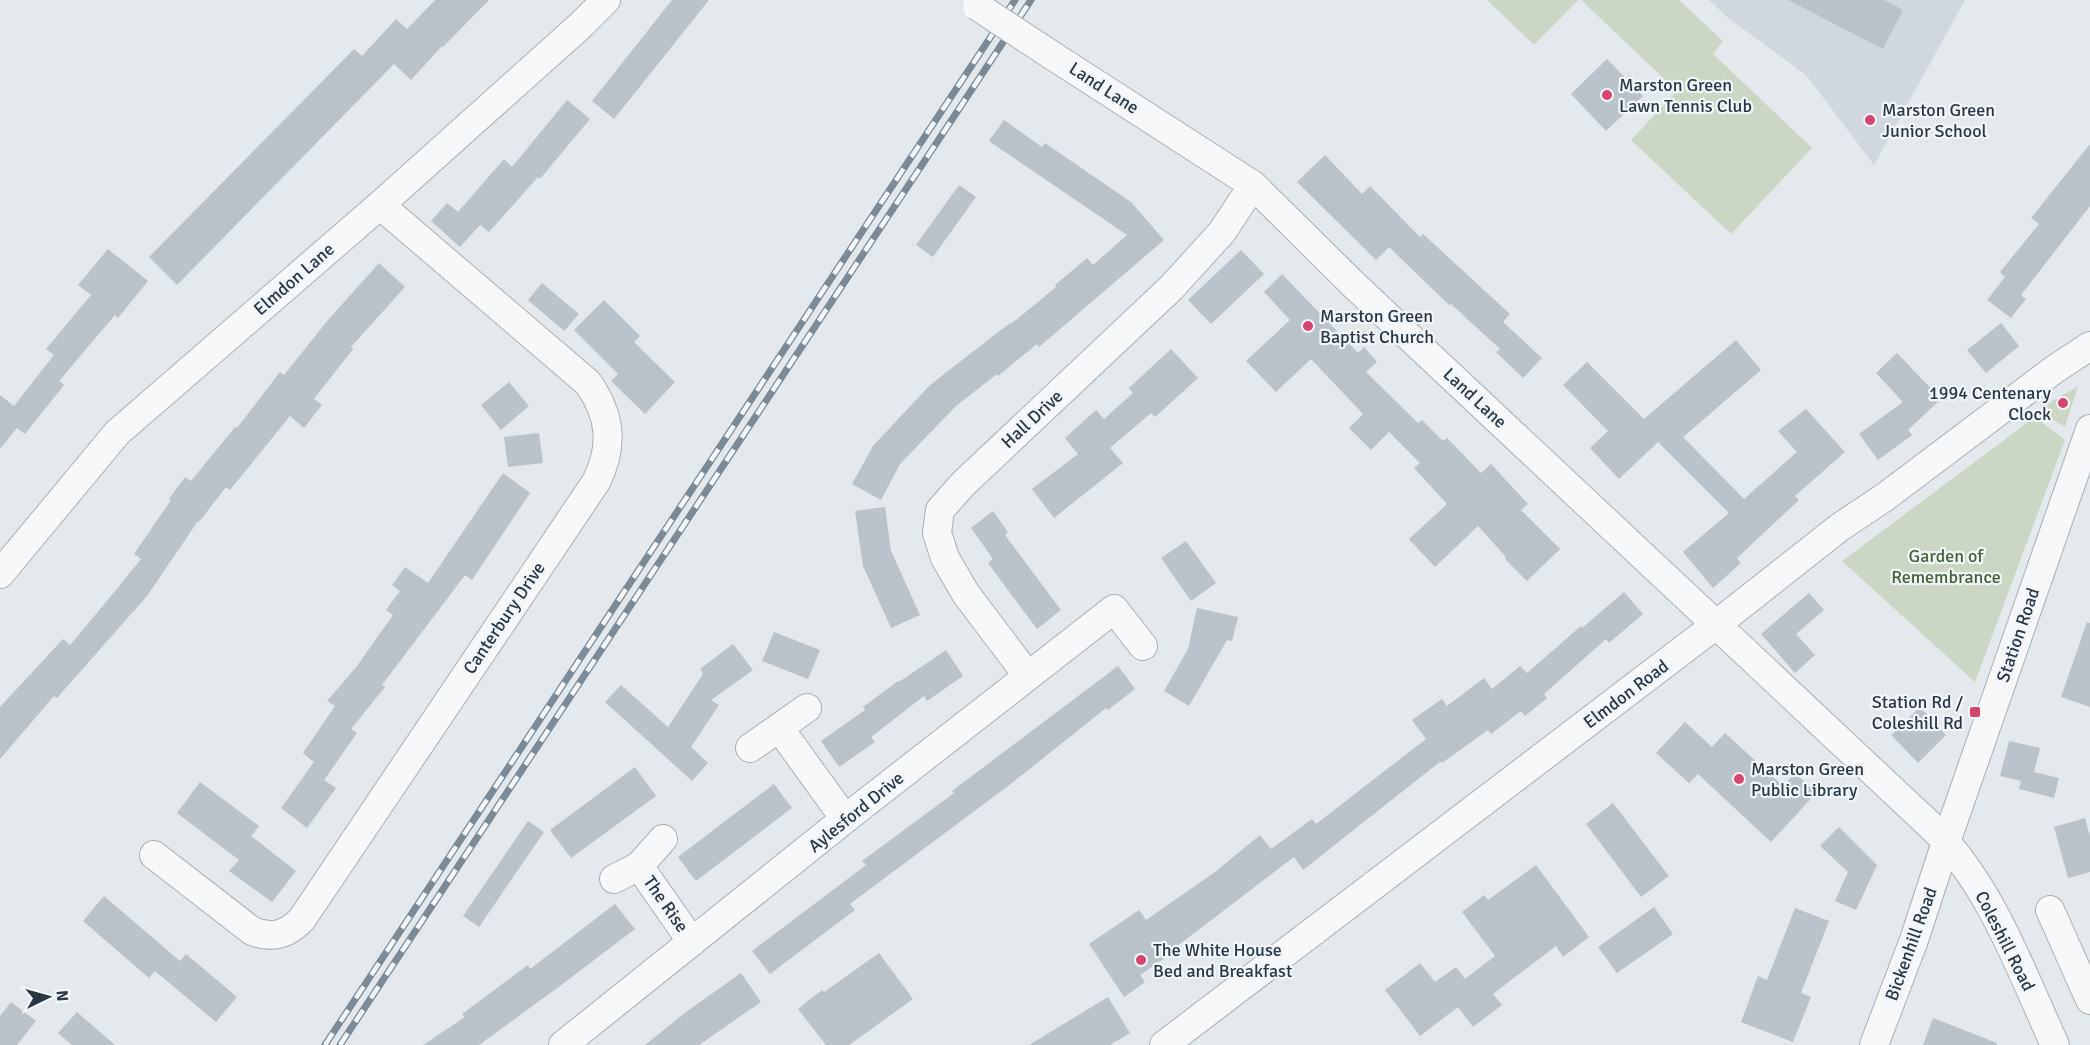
<svg xmlns="http://www.w3.org/2000/svg" width="2090" height="1045" viewBox="0 0 2090 1045" font-family="Signika,sans-serif">
	<rect width="100%" height="100%" fill="#e3e8ec"/>
	<path fill="#d1d7de" d="M 1709,0 L 1965,0 L 1874,165 L 1806,75 L 1727,17 Z"/>
	<path fill="#cbd6c4" d="M 1487,0 L 1578,0 L 1534,45 Z
		M 1581,0 L 1679,0 L 1723,41 L 1713,54 L 1812,148 L 1731,234 L 1631,140 L 1677,91 Z
		M 2078,386 L 2065,427 L 2052,419 L 2041,408 Z
		M 2035,417 L 2065,440 L 1975,682 L 1842,561 Z"/>
	<path fill="#bac2ca" d="M 435,0 L 489,0 L 443,47 L 442,46 L 411,80 L 394,64 L 177,285 L 149,257 L 354,49 L 362,56 L 396,19 L 407,29 Z
		M 672,0 L 709,0 L 614,119 L 592,101 Z
		M 1788,0 L 1884,0 L 1903,10 L 1883,49 Z
		M 1607,59 L 1643,96 L 1606,131 L 1571,94 Z
		M 567,100 L 590,119 L 540,179 L 538,177 L 489,232 L 480,225 L 460,247 L 431,221 L 447,203 L 458,212 L 504,159 L 512,167 Z
		M 1004,120 L 1042,147 L 1045,143 L 1131,202 L 1164,240 L 1039,347 L 1037,344 L 998,376 L 997,374 L 956,406 L 900,464 L 881,500 L 852,484 L 873,446 L 930,385 L 1010,323 L 1011,324 L 1056,287 L 1055,285 L 1087,258 L 1093,265 L 1127,235 L 989,141 Z
		M 2090,144 L 2090,206 L 2021,295 L 2026,299 L 2011,318 L 1987,300 L 2005,277 L 2000,272 L 2039,224 L 2031,218 Z
		M 1325,155 L 1362,194 L 1370,186 L 1420,237 L 1423,234 L 1510,314 L 1503,322 L 1542,358 L 1523,378 L 1496,352 L 1500,349 L 1451,304 L 1449,305 L 1389,247 L 1376,260 L 1297,182 Z
		M 959,185 L 976,197 L 933,257 L 916,245 Z
		M 108,249 L 148,281 L 118,318 L 115,315 L 59,381 L 64,385 L 25,434 L 17,428 L 0,449 L 0,395 L 14,406 L 54,355 L 46,349 L 91,295 L 78,285 Z
		M 1241,250 L 1264,274 L 1211,324 L 1188,300 Z
		M 379,263 L 405,287 L 351,347 L 353,349 L 314,399 L 322,405 L 304,428 L 290,416 L 230,490 L 226,487 L 199,522 L 198,521 L 147,596 L 57,698 L 54,696 L 0,759 L 0,707 L 63,639 L 70,645 L 107,601 L 141,559 L 134,554 L 171,500 L 169,499 L 185,477 L 191,481 L 235,427 L 237,428 L 280,372 L 284,375 L 328,320 Z
		M 1282,274 L 1358,353 L 1364,347 L 1377,362 L 1366,372 L 1418,423 L 1422,420 L 1443,441 L 1447,438 L 1481,473 L 1491,464 L 1528,504 L 1521,510 L 1560,549 L 1527,581 L 1505,559 L 1506,557 L 1478,526 L 1435,567 L 1409,539 L 1447,504 L 1414,468 L 1420,463 L 1389,432 L 1371,450 L 1349,428 L 1363,414 L 1311,359 L 1276,392 L 1246,361 L 1290,320 L 1264,292 Z
		M 542,283 L 579,314 L 564,331 L 528,300 Z
		M 604,300 L 640,336 L 634,342 L 675,382 L 645,414 L 611,381 L 618,374 L 574,330 Z
		M 2001,323 L 2019,346 L 1986,373 L 1967,350 Z
		M 1736,340 L 1761,370 L 1683,437 L 1744,499 L 1797,452 L 1778,431 L 1806,409 L 1845,452 L 1795,496 L 1799,500 L 1737,558 L 1741,563 L 1713,588 L 1683,552 L 1729,513 L 1658,442 L 1619,479 L 1590,448 L 1608,431 L 1563,385 L 1587,362 L 1644,419 Z
		M 1171,349 L 1198,378 L 1155,417 L 1151,413 L 1110,448 L 1123,463 L 1054,518 L 1032,489 L 1078,454 L 1065,438 L 1096,410 L 1104,419 L 1133,393 L 1129,388 Z
		M 1897,353 L 1941,399 L 1908,430 L 1912,435 L 1878,460 L 1859,434 L 1903,402 L 1876,373 Z
		M 509,382 L 529,406 L 501,430 L 481,405 Z
		M 539,433 L 543,463 L 508,467 L 504,437 Z
		M 503,473 L 530,493 L 472,580 L 465,575 L 382,685 L 385,687 L 351,729 L 357,733 L 324,780 L 336,788 L 307,828 L 281,808 L 314,762 L 303,753 L 335,706 L 327,701 L 357,666 L 393,615 L 386,610 L 400,591 L 392,585 L 405,567 L 428,583 Z
		M 885,507 L 891,551 L 920,615 L 891,628 L 863,566 L 855,511 Z
		M 993,511 L 1008,532 L 1005,535 L 1061,610 L 1037,629 L 988,563 L 993,559 L 971,528 Z
		M 1186,541 L 1216,583 L 1191,601 L 1161,558 Z
		M 1624,592 L 1643,614 L 1609,643 L 1606,639 L 1544,694 L 1547,698 L 1525,716 L 1521,711 L 1491,734 L 1488,730 L 1442,763 L 1441,761 L 1303,870 L 1294,857 L 1168,953 L 1169,955 L 1140,975 L 1145,982 L 1124,997 L 1089,944 L 1139,910 L 1146,920 L 1215,872 L 1260,835 L 1271,849 L 1312,819 L 1316,824 L 1426,739 L 1412,720 L 1442,699 L 1447,706 L 1484,678 L 1492,689 L 1520,666 L 1527,673 L 1581,626 L 1582,628 Z
		M 1809,593 L 1824,610 L 1796,634 L 1815,655 L 1795,673 L 1761,634 Z
		M 1197,608 L 1238,617 L 1232,641 L 1227,640 L 1189,706 L 1164,691 L 1188,649 Z
		M 2087,622 L 2090,623 L 2090,707 L 2061,697 Z
		M 774,632 L 820,650 L 808,679 L 762,661 Z
		M 733,644 L 753,670 L 711,700 L 719,705 L 691,747 L 708,763 L 692,781 L 605,702 L 621,685 L 668,727 L 703,674 L 700,669 Z
		M 946,650 L 963,676 L 927,701 L 924,696 L 871,737 L 875,742 L 839,767 L 821,741 L 865,710 L 863,707 L 898,681 L 899,682 Z
		M 1118,666 L 1135,689 L 1108,710 L 1106,708 L 1012,783 L 850,904 L 855,910 L 770,974 L 752,951 L 866,865 L 862,861 L 954,793 L 952,791 Z
		M 1920,707 L 1946,735 L 1918,763 L 1891,735 Z
		M 1685,722 L 1712,747 L 1725,733 L 1783,786 L 1795,773 L 1816,793 L 1771,842 L 1698,774 L 1689,783 L 1656,753 Z
		M 2009,741 L 2040,748 L 2034,772 L 2059,778 L 2054,798 L 2019,789 L 2021,781 L 2000,776 Z
		M 635,767 L 656,796 L 571,858 L 550,830 Z
		M 200,782 L 259,826 L 251,836 L 296,871 L 272,902 L 229,871 L 239,860 L 177,813 Z
		M 774,784 L 792,808 L 696,881 L 678,857 Z
		M 1613,803 L 1669,876 L 1641,897 L 1586,824 Z
		M 2085,818 L 2090,837 L 2090,872 L 2068,878 L 2054,827 Z
		M 528,821 L 544,832 L 479,927 L 463,916 Z
		M 1839,827 L 1877,865 L 1856,910 L 1835,901 L 1848,872 L 1820,846 Z
		M 1536,865 L 1589,937 L 1563,957 L 1556,946 L 1493,994 L 1502,1005 L 1473,1027 L 1458,1007 L 1420,1036 L 1385,990 L 1420,963 L 1435,982 L 1456,967 L 1465,979 L 1495,956 L 1462,912 L 1484,895 L 1488,900 Z
		M 104,896 L 180,961 L 186,954 L 237,997 L 216,1022 L 155,971 L 149,978 L 83,921 Z
		M 615,904 L 635,929 L 560,986 L 479,1045 L 423,1045 L 465,1017 L 462,1014 L 528,965 L 530,969 Z
		M 1654,907 L 1673,934 L 1617,973 L 1598,947 Z
		M 1795,908 L 1829,921 L 1801,993 L 1811,997 L 1793,1042 L 1741,1022 L 1758,976 L 1767,980 Z
		M 879,953 L 913,999 L 849,1045 L 826,1045 L 798,1009 L 822,990 L 824,992 Z
		M 741,973 L 761,1002 L 699,1045 L 645,1045 L 686,1012 Z
		M 1108,997 L 1130,1033 L 1110,1045 L 1029,1045 Z
		M 11,1002 L 36,1021 L 17,1045 L 0,1045 L 0,1016 Z
		M 77,1012 L 115,1045 L 72,1045 L 58,1033 Z
		M 1933,1018 L 1997,1043 L 1997,1045 L 1923,1045 Z"/>
	<g fill="none" stroke-linecap="round" stroke-linejoin="round">
		<g stroke="#a8b0b7" stroke-width="30">
			<path id="minor" d="M 1053,56 L 1253,185 L 1354,285 L 1934,829 C 1992,888 2021,971 2055,1045
				M 0,574 L 117,433 L 380,205 L 581,25 L 606,0
				M 1028,676 L 966,594 L 945,558 L 937,533 L 940,510 L 963,484 L 1171,288 L 1222,232 L 1253,185
				M 780,729 L 845,819
				M 750,748 L 807,708
				M 154,855 L 252,931 C 272,939 287,935 302,919 L 596,482 C 614,446 611,416 588,383 L 380,205
				M 639,866 L 692,942
				M 614,879 L 639,866 L 663,839
				M 2050,910 L 2090,1000
				M 563,1045 L 845,819 L 1114,609 L 1143,646
				M 1164,1045 L 1717,624 L 1840,527 L 1885,497 L 2055,369 L 2090,346
				M 1874,1045 L 1914,940 L 1946,842 L 2090,429"/>
		</g>
		<use href="#minor" stroke="#f6f8fa" stroke-width="28"/>
		<g stroke="#7c8a96" stroke-width="7">
			<path id="rail" d="M 325,1045 L 1015,0
				M 340,1045 L 1031,0"/>
		</g>
		<use href="#rail" stroke="#f3f6f9" stroke-width="4.5" stroke-dasharray="14" stroke-linecap="butt"/>
		<g stroke="#a8b0b7" stroke-width="30" stroke-linecap="butt">
			<path id="minor-bridge" d="M 977,6 L 1053,56"/>
		</g>
		<use href="#minor-bridge" stroke="#f6f8fa" stroke-width="28"/>
	</g>
	<g fill="#d44570" stroke="#f3f6f9" stroke-width="2">
		<circle cx="1607" cy="95" r="6"/>
		<circle cx="1870" cy="120" r="6"/>
		<circle cx="1308" cy="326" r="6"/>
		<circle cx="2063" cy="403" r="6"/>
		<rect x="1969" y="706" width="12" height="12" rx="3"/>
		<circle cx="1739" cy="779" r="6"/>
		<circle cx="1141" cy="960" r="6"/>
	</g>
	<g text-anchor="middle" dominant-baseline="central" stroke-width="4.5" stroke-linejoin="round" paint-order="stroke">
		<g font-size="18" fill="#2a3845" stroke="#f3f6f9" text-anchor="start">
			<text x="1619" y="85">Marston Green<tspan x="1619" dy="21">Lawn Tennis Club</tspan></text>
			<text x="1882" y="110">Marston Green<tspan x="1882" dy="21">Junior School</tspan></text>
			<text x="1320" y="316">Marston Green<tspan x="1320" dy="21">Baptist Church</tspan></text>
			<text x="2051" y="393" text-anchor="end">1994 Centenary<tspan x="2051" dy="21">Clock</tspan></text>
			<text x="1963" y="702" text-anchor="end">Station Rd /<tspan x="1963" dy="21">Coleshill Rd</tspan></text>
			<text x="1751" y="769">Marston Green<tspan x="1751" dy="21">Public Library</tspan></text>
			<text x="1153" y="950">The White House<tspan x="1153" dy="21">Bed and Breakfast</tspan></text>
		</g>
		<g font-size="18" fill="#2a3845" stroke="#f3f6f9">
			<text transform="translate(1104 88) rotate(33)">Land Lane</text>
			<text transform="translate(294 279) rotate(-41)">Elmdon Lane</text>
			<text transform="translate(1475 398) rotate(43)">Land Lane</text>
			<text transform="translate(1032 419) rotate(-43)">Hall Drive</text>
			<text transform="translate(504 618) rotate(-56)">Canterbury Drive</text>
			<text transform="translate(2018 635) rotate(-71)">Station Road</text>
			<text transform="translate(1626 694) rotate(-37)">Elmdon Road</text>
			<text transform="translate(856 812) rotate(-39)">Aylesford Drive</text>
			<text transform="translate(666 904) rotate(55)">The Rise</text>
			<text transform="translate(2005 941) rotate(63)">Coleshill Road</text>
			<text transform="translate(1911 944) rotate(-70)">Bickenhill Road</text>
		</g>
		<g font-size="18" fill="#456137" stroke="#f3f6f9">
			<text x="1946" y="556">Garden of<tspan x="1946" dy="21">Remembrance</tspan></text>
		</g>
	</g>
	<g transform="translate(48 997) rotate(85)" stroke="#f3f6f9" stroke-width="4.5" paint-order="stroke">
	<path d="M0-4.5L10 22L0 15L-10 22Z" fill="#2a3845"/>
	<text y="-9" font-size="16" font-weight="bold" text-anchor="middle" fill="#2a3845">N</text>
	</g>
</svg>
